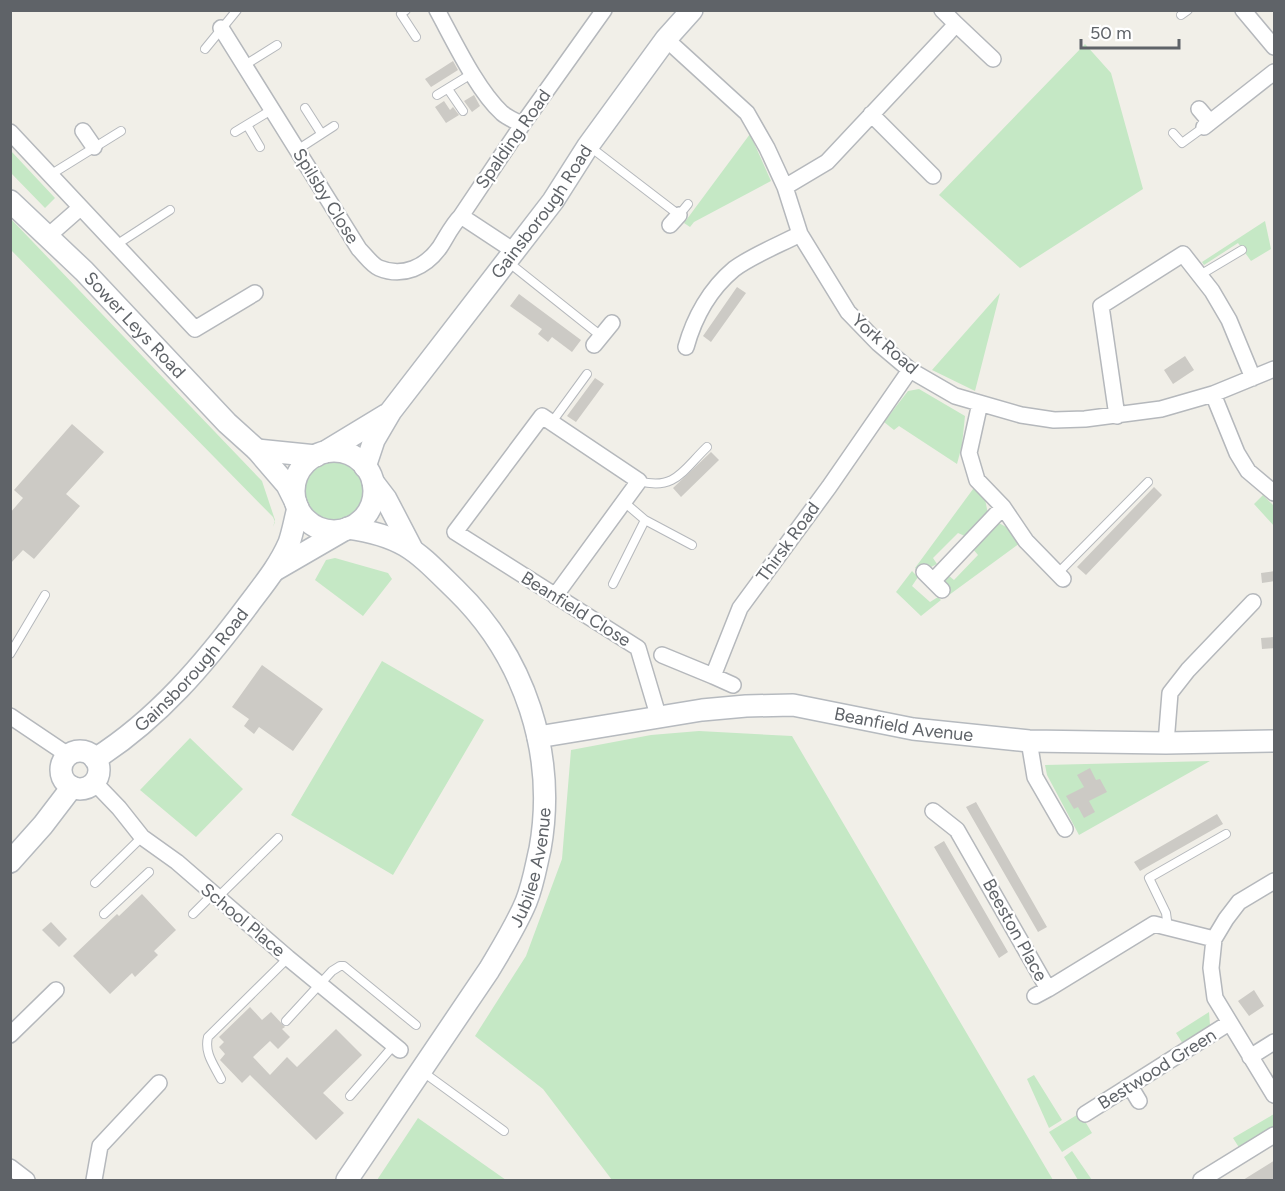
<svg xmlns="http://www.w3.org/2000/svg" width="1285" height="1191" viewBox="0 0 1285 1191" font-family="Figtree,sans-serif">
	<rect width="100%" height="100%" fill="#f1efe8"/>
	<path fill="#c5e8c5" d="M 1085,44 L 1111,73 L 1143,189 L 1020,268 L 939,195 Z
		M 750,134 L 771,181 L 694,222 L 690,227 L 684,223 Z
		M 11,151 L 55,198 L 45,208 L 11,173 Z
		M 10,218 L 262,481 L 275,520 L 273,527 L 275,522 L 273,517 L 11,250 Z
		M 1265,221 L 1271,249 L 1251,261 L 1238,243 L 1204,265 L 1202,262 Z
		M 1000,293 L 975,391 L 932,370 Z
		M 919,389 L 965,416 L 962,445 L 957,464 L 899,426 L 894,430 L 884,422 L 908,391 Z
		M301 491a33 33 0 1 1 66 0a33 33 0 1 1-66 0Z
		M 976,485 L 985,499 L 988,514 L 967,537 L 958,533 L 933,558 L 937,564 L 921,572 L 915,568 Z
		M 1263,495 L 1274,506 L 1274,526 L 1254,504 Z
		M 997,522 L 1008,528 L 1020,543 L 949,595 L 944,584 L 948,575 L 954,580 L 978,555 L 972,548 Z
		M 335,558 L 388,573 L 392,579 L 363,616 L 315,580 L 326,560 Z
		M 912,571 L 918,577 L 912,586 L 930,602 L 938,597 L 941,600 L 921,616 L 896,592 Z
		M 382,661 L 484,720 L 393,875 L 291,815 Z
		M 699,731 L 792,736 L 1053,1180 L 612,1180 L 543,1089 L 475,1036 L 526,956 L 562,859 L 571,750 L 651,735 Z
		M 190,738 L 243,789 L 196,837 L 140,790 Z
		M 1210,761 L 1079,835 L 1047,775 L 1045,765 Z
		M 1209,1012 L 1210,1025 L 1183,1044 L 1176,1033 Z
		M 1034,1075 L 1062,1120 L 1049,1128 L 1027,1079 Z
		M 1080,1113 L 1092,1133 L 1062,1152 L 1049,1132 Z
		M 1274,1114 L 1273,1129 L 1240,1149 L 1233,1138 Z
		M 418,1118 L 506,1180 L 377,1180 Z
		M 1072,1151 L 1092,1180 L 1078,1180 L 1064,1157 Z"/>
	<path fill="#cccac5" d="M 453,61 L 458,70 L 431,87 L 425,79 Z
		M 474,95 L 480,106 L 472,112 L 464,101 Z
		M 444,101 L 450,110 L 453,107 L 459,115 L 446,123 L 435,107 Z
		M 737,287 L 746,293 L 711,342 L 703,336 Z
		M 519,294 L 581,340 L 572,352 L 552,337 L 548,342 L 538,334 L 542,329 L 510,306 Z
		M 1185,356 L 1194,370 L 1173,384 L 1164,370 Z
		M 595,378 L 604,384 L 576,422 L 567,416 Z
		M 72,424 L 104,452 L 66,494 L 80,506 L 34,559 L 23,550 L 10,564 L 10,513 L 23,498 L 14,490 Z
		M 711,452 L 719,460 L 681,497 L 673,488 Z
		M 1154,487 L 1162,495 L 1086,575 L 1077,567 Z
		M 1275,571 L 1275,581 L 1262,583 L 1261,573 Z
		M 1275,637 L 1275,648 L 1262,649 L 1261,638 Z
		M 262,665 L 323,709 L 293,751 L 259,727 L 254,734 L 244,726 L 249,719 L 232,707 Z
		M 1090,768 L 1096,780 L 1100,779 L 1107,792 L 1089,801 L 1095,812 L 1084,818 L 1078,807 L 1074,809 L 1066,796 L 1084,787 L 1077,775 Z
		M 976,802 L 1047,927 L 1038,932 L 966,807 Z
		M 1217,814 L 1223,824 L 1140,871 L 1134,862 Z
		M 944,841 L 1008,952 L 999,958 L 934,847 Z
		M 142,894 L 176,930 L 154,951 L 158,955 L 135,977 L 132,973 L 110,994 L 73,956 L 117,914 L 119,916 Z
		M 51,922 L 67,939 L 59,947 L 42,930 Z
		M 1254,990 L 1264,1006 L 1249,1016 L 1238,1001 Z
		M 250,1007 L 262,1020 L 271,1012 L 285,1027 L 282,1029 L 290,1037 L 278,1049 L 270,1041 L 253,1057 L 270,1075 L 287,1057 L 297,1067 L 336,1029 L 362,1055 L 323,1093 L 344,1113 L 316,1140 L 250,1075 L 242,1083 L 220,1060 L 225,1054 L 219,1047 L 224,1042 L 219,1037 Z
		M 1275,1160 L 1275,1180 L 1243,1180 Z"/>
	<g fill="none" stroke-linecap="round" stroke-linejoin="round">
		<g stroke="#b5b8bc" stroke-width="10">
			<path id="lane" d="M 406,10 L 401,14 L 416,37
				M 1181,15 L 1188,10
				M 205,49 L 237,10
				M 245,65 L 277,45
				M 448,89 L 463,111
				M 437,95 L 473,73
				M 305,108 L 321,133
				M 247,125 L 260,147
				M 235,132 L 273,109
				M 1173,133 L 1182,143 L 1204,127
				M 589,146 L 679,215 L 688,204
				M 297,150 L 334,126
				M 50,175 L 121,131
				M 116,245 L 170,210
				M 508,262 L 601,336
				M 1200,275 L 1242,250
				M 552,422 L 587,374
				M 639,481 C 675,491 683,470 707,447
				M 624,502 L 645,520 L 692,545
				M 1058,573 L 1148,482
				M 613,584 L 645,520
				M 10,654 L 45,595
				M 95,883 L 142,837
				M 217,898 L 278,838
				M 104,914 L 149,872
				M 193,914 L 213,894
				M 1168,928 L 1166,913 L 1149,878 L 1226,834
				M 286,1021 L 332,971 L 340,966 L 344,966 L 416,1025
				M 423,1072 L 504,1131
				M 221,1079 C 214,1065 204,1053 208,1037 L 288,958
				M 350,1096 L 394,1045"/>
		</g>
		<g stroke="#b5b8bc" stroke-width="18">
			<path id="street" d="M 437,10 C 454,41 477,90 502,113 C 508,118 516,121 522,125
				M 1243,10 L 1274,47
				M 956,24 L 993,59
				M 221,28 L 359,249 C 365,255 372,265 379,268 C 403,278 426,267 440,247 C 447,236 452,225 461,216
				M 666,39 L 747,113 L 767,148 L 785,187 L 800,234 L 848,312 L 878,343 L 910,370 L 955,396 L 1021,415 L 1054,420 L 1085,419 L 1161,409 L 1213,394 L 1274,369
				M 1199,109 L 1210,122
				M 871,114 L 933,176
				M 1204,127 L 1274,72
				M 83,131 L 94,147
				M 10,132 L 195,329 L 255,293
				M 785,187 L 827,162 L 948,33 L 956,24 L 942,10
				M 670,225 L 679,215
				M 47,237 L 80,208
				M 514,251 L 461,216 L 522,125 L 604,10
				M 594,345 L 612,323
				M 686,347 C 694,318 710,289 734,269 C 751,256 781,244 800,234
				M 1213,394 L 1237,453 L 1248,471 L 1274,493
				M 980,403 L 969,453 L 977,480 L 1003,507 L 1026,541 L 1063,579
				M 1117,416 L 1101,306 L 1183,254 L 1212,291 L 1229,320 L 1253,378
				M 924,572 L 942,590
				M 933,581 L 1003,507
				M 555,596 L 639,481 L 542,416 L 455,532 L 638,648 L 658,715
				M 662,655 L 713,676 L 740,608 L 829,487 L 910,370
				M 713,676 L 733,685
				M 10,716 L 68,755
				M 1029,741 L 1035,777 L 1065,829
				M 1166,743 L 1170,693 L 1188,670 L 1253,602
				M 94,782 L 119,808 L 142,837 L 177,862 L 288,958 L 400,1050
				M 933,811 L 957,830 L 1048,989 L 1154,924 L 1214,939
				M 1274,881 L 1239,902 L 1226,919 L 1214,939 L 1211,968 L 1215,998 L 1274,1095
				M 1035,996 L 1048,989
				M 10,1035 L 56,990
				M 1250,1057 L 1274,1042
				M 1130,1086 L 1139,1101
				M 1085,1114 L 1229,1023
				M 10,1167 L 27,1180
				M 94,1180 L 100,1146 L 159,1083
				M 1201,1180 L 1274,1135"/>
		</g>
		<g stroke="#b6babf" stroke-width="24">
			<g id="secondary">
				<path id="s1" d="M 10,201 L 84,271 L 227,423 L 257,450 L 287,485 L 296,503"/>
				<path d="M 257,450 L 316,456"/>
				<circle cx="334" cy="491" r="40"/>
				<path d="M 325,452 L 386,415"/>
				<path id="s2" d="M 365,467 L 374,440 L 391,411 L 553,201 L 588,146 L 666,39 L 692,10"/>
				<path d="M 373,482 L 386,499 L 411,547"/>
				<path d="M 275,570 L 344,530"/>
				<path id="s3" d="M 538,737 L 702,710 L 746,706 L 793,705 L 913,729 L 1029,741 L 1166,743 L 1274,741"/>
				<circle cx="80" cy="770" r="19"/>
				<path id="s4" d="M 95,759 C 158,719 205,663 249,604 C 264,584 279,566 289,543 C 293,532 295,519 298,508"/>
				<path d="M 10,862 L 43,825 L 72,787"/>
				<path id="s5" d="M 347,1180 L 489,970 C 502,948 516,926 526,902 C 533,885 536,866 540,849 C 557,754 525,657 456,590 C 417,552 405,536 348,528"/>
			</g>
		</g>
		<use href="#lane" stroke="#fff" stroke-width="8"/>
		<use href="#street" stroke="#fff" stroke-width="15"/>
		<use href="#secondary" stroke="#fff" stroke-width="21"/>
	</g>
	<g text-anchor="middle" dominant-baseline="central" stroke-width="4.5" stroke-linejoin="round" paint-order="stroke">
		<g font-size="18" fill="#5f6368" stroke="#fff">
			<text transform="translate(513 139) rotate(-55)">Spalding Road</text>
			<text transform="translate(326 196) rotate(58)">Spilsby Close</text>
			<text stroke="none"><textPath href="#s2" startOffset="312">Gainsborough Road</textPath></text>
			<text stroke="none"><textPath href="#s1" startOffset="176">Sower Leys Road</textPath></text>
			<text transform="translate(885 344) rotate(41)">York Road</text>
			<text transform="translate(788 542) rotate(-54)">Thirsk Road</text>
			<text transform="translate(576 609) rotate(32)">Beanfield Close</text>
			<text stroke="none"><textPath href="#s4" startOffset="132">Gainsborough Road</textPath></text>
			<text stroke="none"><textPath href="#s3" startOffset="370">Beanfield Avenue</textPath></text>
			<text stroke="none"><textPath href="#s5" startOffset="366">Jubilee Avenue</textPath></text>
			<text transform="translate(243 920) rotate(40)">School Place</text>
			<text transform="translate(1015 930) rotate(61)">Beeston Place</text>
			<text transform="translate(1157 1069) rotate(-32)">Bestwood Green</text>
		</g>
	</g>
	<rect width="1285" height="1191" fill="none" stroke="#5f6368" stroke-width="24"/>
	<path d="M1081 39v9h98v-9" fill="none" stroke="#5f6368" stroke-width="3"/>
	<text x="1090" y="39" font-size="18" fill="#5f6368" stroke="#ffffff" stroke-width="4.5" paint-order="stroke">50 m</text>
</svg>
